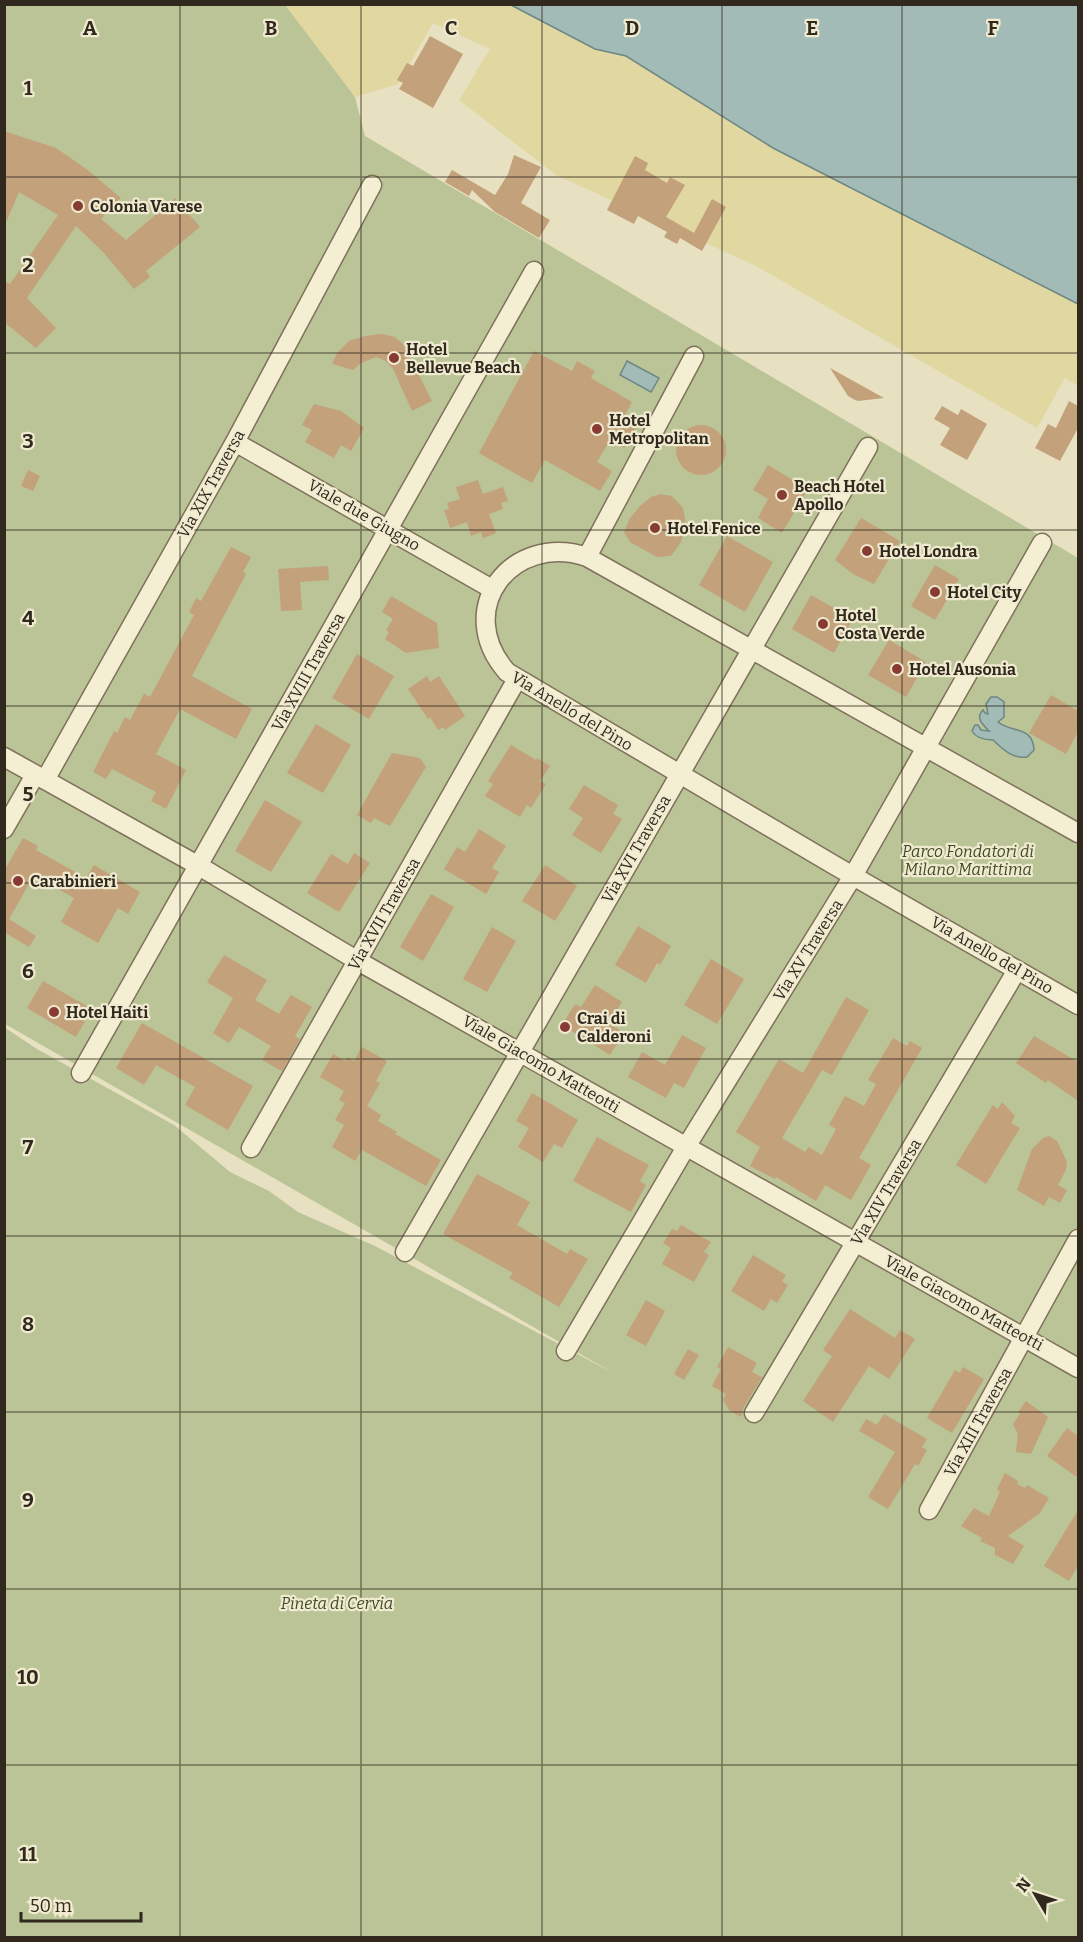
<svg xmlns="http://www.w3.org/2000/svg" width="1083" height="1942" viewBox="0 0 1083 1942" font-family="Bitter,serif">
	<rect width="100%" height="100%" fill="#e8e1c1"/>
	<path fill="#bac497" d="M 5,5 L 288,5 L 355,97 L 365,136 L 1078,558 L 1078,1937 L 5,1937 L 4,1027 L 37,1049 L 174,1125 L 230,1172 L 269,1191 L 298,1212 L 375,1246 L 615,1374 L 5,1024 Z"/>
	<path fill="#e1d7a1" d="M 285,5 L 511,5 L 595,49 L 626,56 L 773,148 L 1078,304 L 1078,386 L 1065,378 L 1037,428 L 756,266 L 556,175 L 459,100 L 490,49 L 433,23 L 398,84 L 355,97 Z"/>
	<path fill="#a3bbb7" stroke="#6c8784" stroke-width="1.5" d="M 511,5 L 1078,5 L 1078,304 L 773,148 L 626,56 L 595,49 Z
		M 627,361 L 659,378 L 651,392 L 620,375 Z
		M 991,697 L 997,697 L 1004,702 L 1004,717 L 998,722 C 1010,733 1033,725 1034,750 L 1027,757 C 1012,759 1003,749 993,740 C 985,740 976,738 972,731 L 975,725 L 978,725 L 981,730 L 989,731 C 983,725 975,718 983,710 L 985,713 L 988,714 L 986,704 Z"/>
	<path fill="#c2a17b" d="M 430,36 L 463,54 L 433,108 L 399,89 L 403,83 L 397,80 L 407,63 L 413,66 Z
		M 4,131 L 56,148 L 85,168 L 121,198 L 101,219 L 126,240 L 175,198 L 200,227 L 146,271 L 150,277 L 134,289 L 104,253 L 76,226 L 27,298 L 56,328 L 36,348 L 4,322 L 4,281 L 10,284 L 58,215 L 19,192 L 4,227 Z
		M 514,155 L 541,167 L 521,203 L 550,220 L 539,238 L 495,212 L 472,190 L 469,196 L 445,182 L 452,170 L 495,195 L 508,174 Z
		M 635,156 L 648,163 L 645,170 L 667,183 L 670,177 L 685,185 L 666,217 L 694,233 L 712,199 L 726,207 L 702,251 L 680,238 L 677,244 L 664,237 L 667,232 L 638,216 L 634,224 L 607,210 Z
		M 382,334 L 395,337 L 403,344 L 432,401 L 412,411 L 393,369 L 386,361 L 376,357 L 361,363 L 353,370 L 332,364 L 337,353 L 349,341 L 365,336 Z
		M 534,351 L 572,371 L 577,361 L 595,371 L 591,378 L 632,402 L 623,419 L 637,427 L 624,448 L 610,440 L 597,462 L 612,471 L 600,491 L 545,460 L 532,483 L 479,453 Z
		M 830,368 L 884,398 L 858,401 L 853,399 L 848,396 Z
		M 1069,401 L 1078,406 L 1078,428 L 1060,461 L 1035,448 L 1048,424 L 1056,428 Z
		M 314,404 L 341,411 L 364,428 L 351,451 L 341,445 L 334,458 L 305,442 L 312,430 L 302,425 Z
		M 942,406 L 958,415 L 961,409 L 987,424 L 967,460 L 940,445 L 950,428 L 934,419 Z
		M676 450a25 25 0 1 1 50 0a25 25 0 1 1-50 0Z
		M 768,465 L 808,489 L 782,533 L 758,518 L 768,499 L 753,490 Z
		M 28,470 L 40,476 L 33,491 L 21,486 Z
		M 478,480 L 483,494 L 503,487 L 508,501 L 501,503 L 503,509 L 489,514 L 496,533 L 483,538 L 481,532 L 471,536 L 467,522 L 450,528 L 444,510 L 449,509 L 447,503 L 460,499 L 456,487 Z
		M 660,494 L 672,496 L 683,508 L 686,524 L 681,542 L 671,556 L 657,557 L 630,542 L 624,532 L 630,518 L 640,506 L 651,497 Z
		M 861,518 L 900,541 L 874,584 L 853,574 L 835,560 Z
		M 727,536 L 773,562 L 745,612 L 699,585 Z
		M 231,547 L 251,557 L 243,572 L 246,574 L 192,676 L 252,709 L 236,739 L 180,709 L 156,754 L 186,770 L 166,809 L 151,801 L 156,792 L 112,769 L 106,779 L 93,772 L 114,731 L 117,733 L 125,717 L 130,720 L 144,694 L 150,697 L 194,615 L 189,612 L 196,598 L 201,601 Z
		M 935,565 L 959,579 L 935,620 L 911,606 Z
		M 328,566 L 329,580 L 300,582 L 302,610 L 281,611 L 278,569 Z
		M 811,595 L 853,619 L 834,653 L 792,629 Z
		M 391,596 L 437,623 L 439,648 L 406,653 L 385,639 L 389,632 L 386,630 L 393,619 L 382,612 Z
		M 889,640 L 926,662 L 906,697 L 868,675 Z
		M 357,654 L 394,676 L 369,719 L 332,698 Z
		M 427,676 L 430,682 L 439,676 L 465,716 L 445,730 L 443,727 L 438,730 L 430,717 L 428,719 L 408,689 Z
		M 1051,695 L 1078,711 L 1078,732 L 1066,754 L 1029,733 Z
		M 316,724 L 351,745 L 323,793 L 287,773 Z
		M 511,745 L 536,760 L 537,758 L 550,766 L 540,781 L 546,784 L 531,808 L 527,805 L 520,817 L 485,796 L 493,784 L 488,781 Z
		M 392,753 L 420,758 L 426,767 L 390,826 L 374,818 L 371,823 L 357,815 Z
		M 584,785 L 618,805 L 613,814 L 622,819 L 601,853 L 572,835 L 583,818 L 569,809 Z
		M 265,800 L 302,822 L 271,872 L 235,851 Z
		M 479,829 L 506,846 L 492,868 L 499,872 L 486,894 L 444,869 L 457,847 L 465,852 Z
		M 23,838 L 38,846 L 36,850 L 86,878 L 94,865 L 140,892 L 128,914 L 118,908 L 98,943 L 61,922 L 74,898 L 34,875 L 9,919 L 36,936 L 29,947 L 4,932 L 4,871 Z
		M 354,853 L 370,863 L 339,912 L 307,893 L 331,854 L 348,864 Z
		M 545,865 L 577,886 L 555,921 L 522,901 Z
		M 431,894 L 454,907 L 423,961 L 400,947 Z
		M 638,926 L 671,946 L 660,965 L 657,963 L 646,983 L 615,965 Z
		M 492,927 L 516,941 L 487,992 L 463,979 Z
		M 224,955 L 267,980 L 255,1000 L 279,1014 L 291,995 L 312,1007 L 295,1036 L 300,1039 L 282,1071 L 262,1060 L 271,1046 L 239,1027 L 229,1043 L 213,1033 L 233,998 L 207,982 Z
		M 711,959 L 744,979 L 717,1024 L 684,1005 Z
		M 43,981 L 92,1009 L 76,1037 L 27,1008 Z
		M 595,985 L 622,1002 L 609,1023 L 624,1033 L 610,1055 L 562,1025 L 575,1004 L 581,1007 Z
		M 846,997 L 869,1010 L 832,1075 L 822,1070 L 782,1138 L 805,1152 L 809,1147 L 822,1155 L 836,1129 L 829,1125 L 845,1096 L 864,1106 L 876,1084 L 868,1080 L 893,1038 L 907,1046 L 910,1041 L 922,1048 L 859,1158 L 871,1165 L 851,1200 L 825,1185 L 816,1201 L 776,1177 L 775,1179 L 750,1166 L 760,1147 L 736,1132 L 779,1059 L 803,1073 Z
		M 142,1023 L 253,1086 L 228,1130 L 185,1105 L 195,1087 L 156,1065 L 144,1085 L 116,1068 Z
		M 682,1035 L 706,1048 L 684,1088 L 674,1083 L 666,1098 L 628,1077 L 642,1052 L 665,1065 Z
		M 1034,1036 L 1078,1062 L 1078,1101 L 1048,1080 L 1046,1083 L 1016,1063 Z
		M 362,1047 L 387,1061 L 376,1081 L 380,1083 L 367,1106 L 381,1115 L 378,1121 L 397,1132 L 395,1134 L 441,1160 L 426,1186 L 362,1150 L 355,1161 L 332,1147 L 344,1125 L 335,1120 L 345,1103 L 339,1100 L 344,1091 L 320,1077 L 333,1054 L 345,1061 L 347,1057 L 354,1061 Z
		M 532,1093 L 578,1120 L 562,1148 L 554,1144 L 543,1162 L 518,1147 L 529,1128 L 516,1121 Z
		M 1002,1102 L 1015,1116 L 1011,1123 L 1020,1128 L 986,1184 L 956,1165 L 993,1105 L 998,1109 Z
		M 1049,1136 L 1057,1141 L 1067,1162 L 1066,1170 L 1058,1185 L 1067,1190 L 1060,1203 L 1049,1197 L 1044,1206 L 1017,1190 L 1032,1149 L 1043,1138 Z
		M 597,1137 L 649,1165 L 640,1181 L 646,1185 L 631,1212 L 573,1181 Z
		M 477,1174 L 530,1202 L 517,1225 L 567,1254 L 570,1249 L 588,1259 L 559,1307 L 509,1278 L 513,1273 L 443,1234 Z
		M 681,1225 L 711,1242 L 704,1252 L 709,1255 L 694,1282 L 662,1264 L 671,1248 L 663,1243 L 672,1229 L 677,1231 Z
		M 753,1255 L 786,1275 L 782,1281 L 788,1285 L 777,1303 L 771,1299 L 764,1311 L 731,1291 Z
		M 646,1300 L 665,1311 L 646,1346 L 626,1335 Z
		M 850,1309 L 895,1338 L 900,1330 L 915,1339 L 889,1379 L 869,1366 L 833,1422 L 803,1401 L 832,1356 L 823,1350 Z
		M 728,1347 L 757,1363 L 752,1372 L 762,1377 L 744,1407 L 741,1417 L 729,1410 L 723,1400 L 726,1394 L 712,1386 L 721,1369 L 717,1367 Z
		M 688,1349 L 699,1355 L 684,1380 L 674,1374 Z
		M 963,1367 L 984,1379 L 952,1433 L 927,1418 L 955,1370 L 960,1373 Z
		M 1026,1401 L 1048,1417 L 1031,1454 L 1016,1452 L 1018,1434 L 1013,1424 L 1020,1414 L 1018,1412 Z
		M 884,1414 L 927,1439 L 922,1447 L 927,1450 L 918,1466 L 915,1464 L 888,1509 L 868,1497 L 895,1452 L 859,1431 L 866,1419 L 877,1425 Z
		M 1067,1428 L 1078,1436 L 1078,1478 L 1047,1456 Z
		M 1005,1473 L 1018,1481 L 1017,1484 L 1025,1488 L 1027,1485 L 1049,1498 L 1040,1513 L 1008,1536 L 1024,1546 L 1013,1564 L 995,1555 L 995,1548 L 980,1541 L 982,1538 L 961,1526 L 974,1508 L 989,1516 L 1000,1492 L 997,1489 Z
		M 1078,1510 L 1078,1566 L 1069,1581 L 1044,1566 Z"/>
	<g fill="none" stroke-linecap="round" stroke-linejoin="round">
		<g stroke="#7f725b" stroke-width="21">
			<path id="minor" d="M 235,442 L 492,589
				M 587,557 L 694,356
				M 4,757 L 199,866 L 358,961 L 1078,1368
				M 45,780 L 235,442 L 372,185
				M 4,829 L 35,775
				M 1078,833 L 587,557 C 512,532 452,609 507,672 L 834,865 L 1078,1005
				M 81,1073 L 534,271
				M 251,1148 L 517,679
				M 405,1252 L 868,447
				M 566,1351 L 686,1147 L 853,876 L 1042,543
				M 754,1413 L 1017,970
				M 929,1510 L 1078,1239"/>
		</g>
		<use href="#minor" stroke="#f4eed3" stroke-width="18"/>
	</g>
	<path fill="none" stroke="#31291d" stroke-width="1.5" stroke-opacity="0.55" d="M 180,4 L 180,1938M 361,4 L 361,1938M 542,4 L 542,1938M 722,4 L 722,1938M 902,4 L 902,1938M 4,177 L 1078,177M 4,353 L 1078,353M 4,530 L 1078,530M 4,706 L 1078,706M 4,883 L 1078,883M 4,1059 L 1078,1059M 4,1236 L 1078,1236M 4,1412 L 1078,1412M 4,1589 L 1078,1589M 4,1765 L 1078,1765"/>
	<g fill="#873b32" stroke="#f0ebd0" stroke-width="2">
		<circle cx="78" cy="206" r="6"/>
		<circle cx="394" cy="358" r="6"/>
		<circle cx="597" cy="429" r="6"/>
		<circle cx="782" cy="495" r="6"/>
		<circle cx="655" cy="528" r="6"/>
		<circle cx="867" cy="551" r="6"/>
		<circle cx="935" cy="592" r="6"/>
		<circle cx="823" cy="624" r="6"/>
		<circle cx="897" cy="669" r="6"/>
		<circle cx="18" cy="881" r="6"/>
		<circle cx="54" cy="1012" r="6"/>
		<circle cx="565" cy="1027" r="6"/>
	</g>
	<g text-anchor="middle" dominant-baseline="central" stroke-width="4.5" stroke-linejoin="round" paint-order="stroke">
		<g font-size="16" font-weight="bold" fill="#31291d" stroke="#f0ebd0" text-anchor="start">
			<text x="90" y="206">Colonia Varese</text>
			<text x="406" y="349">Hotel<tspan x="406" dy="18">Bellevue Beach</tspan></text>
			<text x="609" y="420">Hotel<tspan x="609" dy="18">Metropolitan</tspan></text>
			<text x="794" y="486">Beach Hotel<tspan x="794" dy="18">Apollo</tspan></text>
			<text x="667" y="528">Hotel Fenice</text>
			<text x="879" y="551">Hotel Londra</text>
			<text x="947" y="592">Hotel City</text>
			<text x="835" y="615">Hotel<tspan x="835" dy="18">Costa Verde</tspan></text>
			<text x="909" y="669">Hotel Ausonia</text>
			<text x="30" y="881">Carabinieri</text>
			<text x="66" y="1012">Hotel Haiti</text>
			<text x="577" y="1018">Crai di<tspan x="577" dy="18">Calderoni</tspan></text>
		</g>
		<g font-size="16" fill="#31291d" stroke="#f0ebd0">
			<text transform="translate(211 484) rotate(-61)">Via XIX Traversa</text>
			<text transform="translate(364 515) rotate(30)">Viale due Giugno</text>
			<text transform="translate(308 672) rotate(-61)">Via XVIII Traversa</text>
			<text transform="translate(572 711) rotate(31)">Via Anello del Pino</text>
			<text transform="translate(636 849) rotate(-60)">Via XVI Traversa</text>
			<text transform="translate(384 914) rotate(-60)">Via XVII Traversa</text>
			<text transform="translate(808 950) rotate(-58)">Via XV Traversa</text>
			<text transform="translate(992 955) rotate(30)">Via Anello del Pino</text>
			<text transform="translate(541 1064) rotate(30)">Viale Giacomo Matteotti</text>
			<text transform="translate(886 1192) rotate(-59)">Via XIV Traversa</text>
			<text transform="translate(964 1303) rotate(29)">Viale Giacomo Matteotti</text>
			<text transform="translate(978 1422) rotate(-61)">Via XIII Traversa</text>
		</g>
		<g font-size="16" font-style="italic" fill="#3e4b26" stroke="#f0ebd0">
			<text x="968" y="851">Parco Fondatori di<tspan x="968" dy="18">Milano Marittima</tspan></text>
			<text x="337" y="1603">Pineta di Cervia</text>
		</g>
	</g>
	<g font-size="20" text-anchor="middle" font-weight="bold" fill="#31291d" stroke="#f0ebd0" stroke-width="4.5" stroke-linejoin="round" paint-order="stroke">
		<text x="90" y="35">A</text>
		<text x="271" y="35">B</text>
		<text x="451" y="35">C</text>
		<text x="632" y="35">D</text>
		<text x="812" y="35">E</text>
		<text x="993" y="35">F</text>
		<text x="28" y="95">1</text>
		<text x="28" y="272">2</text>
		<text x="28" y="448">3</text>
		<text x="28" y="625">4</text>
		<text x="28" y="801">5</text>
		<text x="28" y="978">6</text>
		<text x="28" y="1154">7</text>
		<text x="28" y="1331">8</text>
		<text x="28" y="1507">9</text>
		<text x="28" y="1684">10</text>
		<text x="28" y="1861">11</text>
	</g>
	<rect width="1083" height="1942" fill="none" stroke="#31291d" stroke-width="12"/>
	<g transform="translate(1035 1894) rotate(309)" stroke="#f0ebd0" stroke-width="4.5" paint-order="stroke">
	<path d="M0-4.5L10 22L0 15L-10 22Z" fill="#31291d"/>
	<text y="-9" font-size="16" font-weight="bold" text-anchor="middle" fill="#31291d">N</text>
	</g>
	<path d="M21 1912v9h120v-9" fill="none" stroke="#31291d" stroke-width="3"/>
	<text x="30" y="1912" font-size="18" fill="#31291d" stroke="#f0ebd0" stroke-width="4.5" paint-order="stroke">50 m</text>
</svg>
